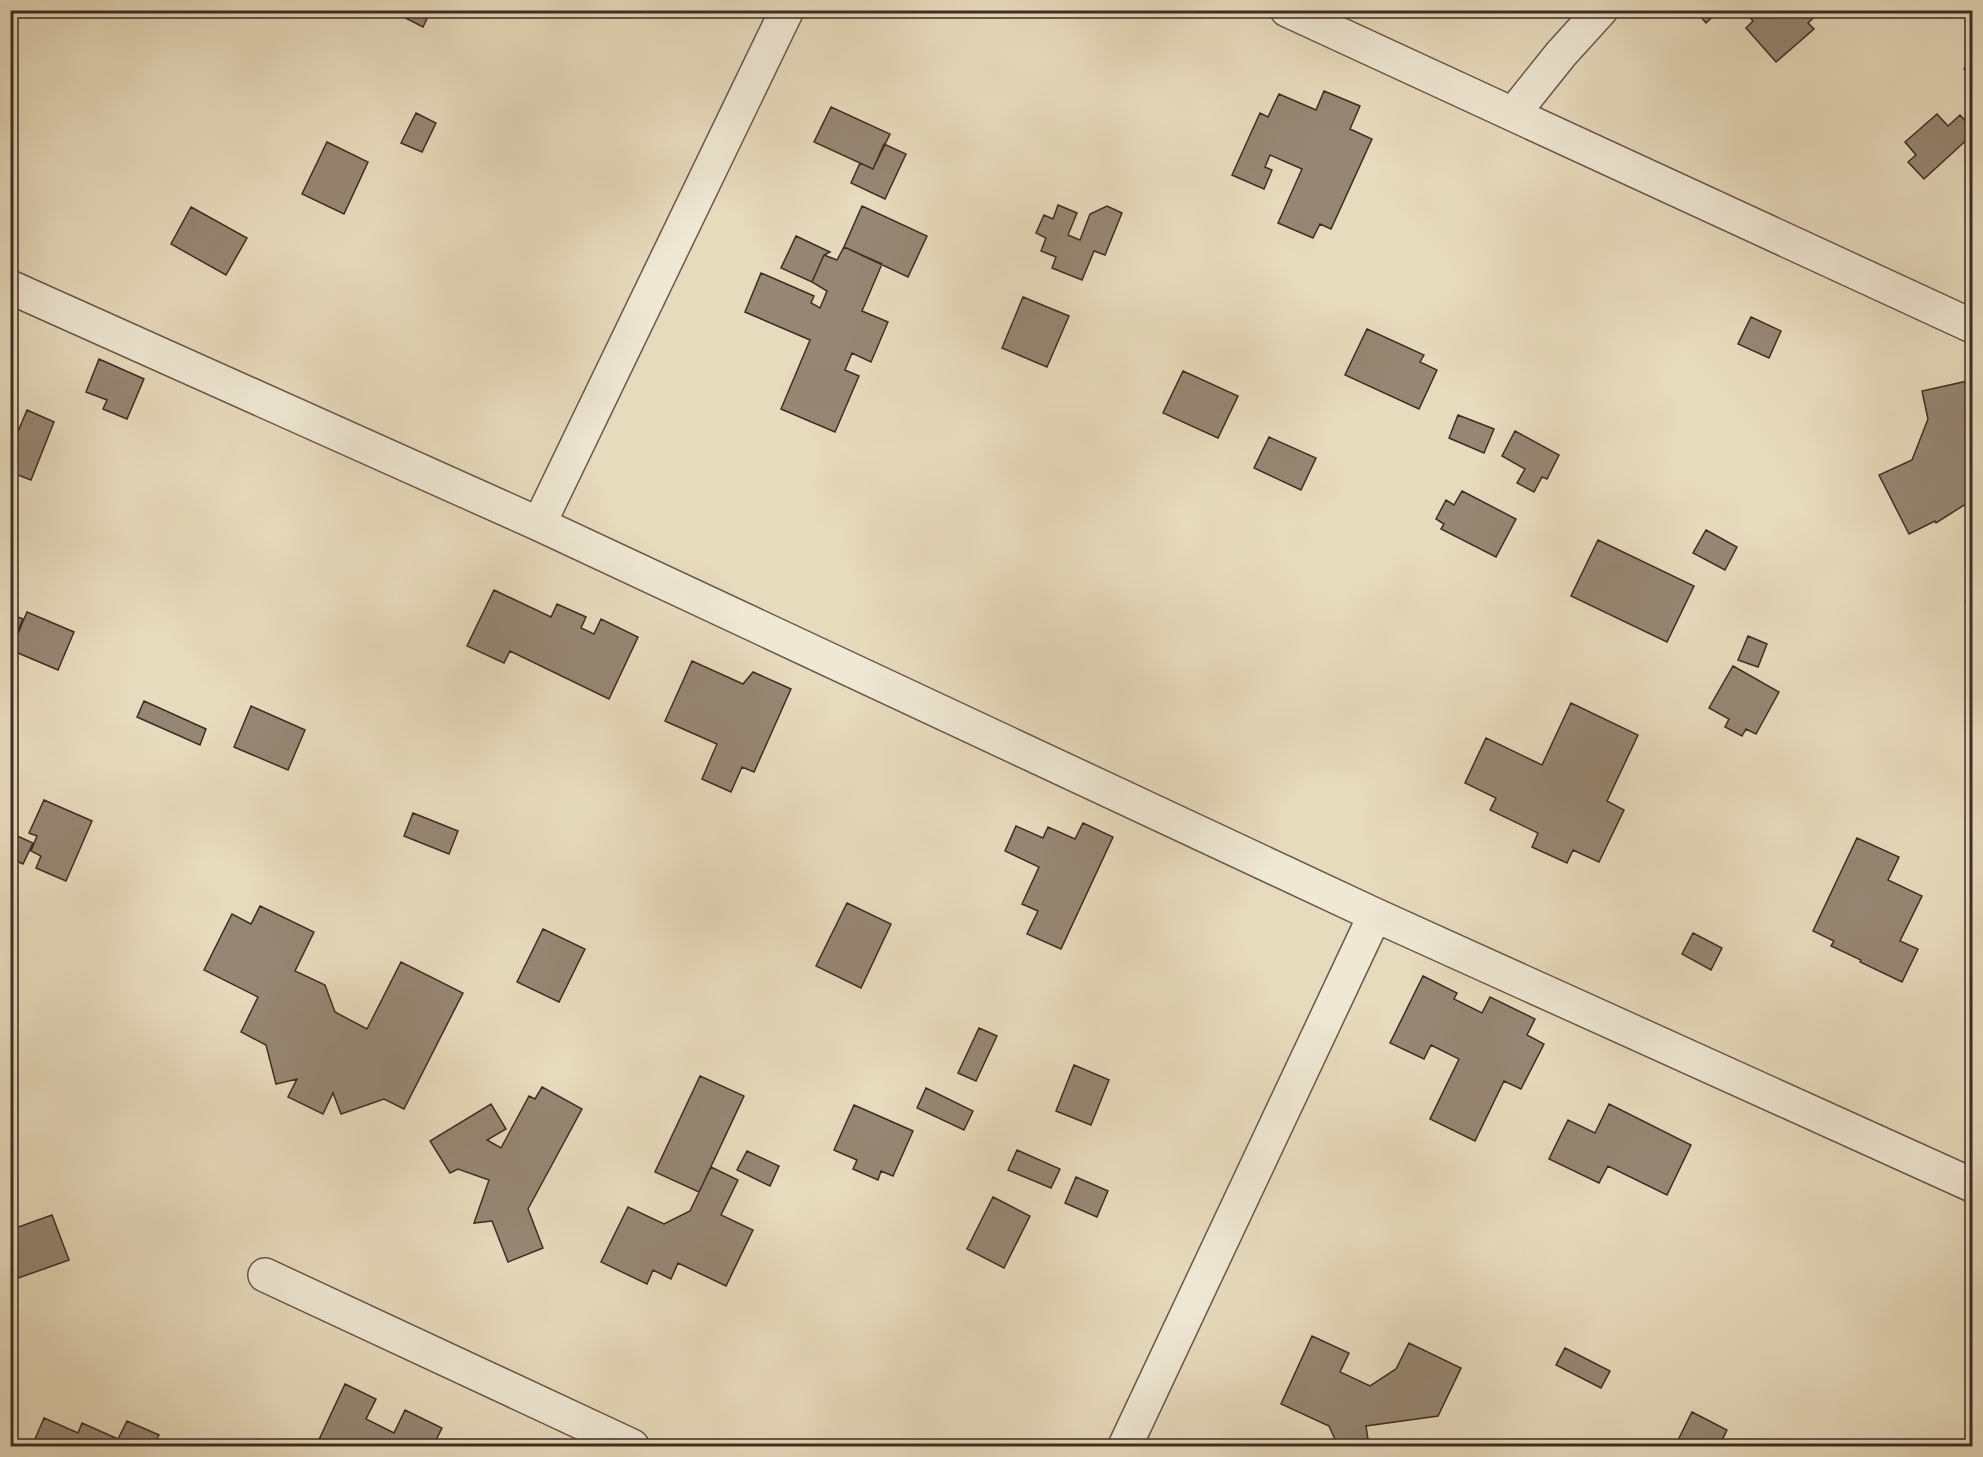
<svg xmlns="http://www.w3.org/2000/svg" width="1983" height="1457" viewBox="0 0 1983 1457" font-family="'IM FELL Great Primer',serif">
	<rect width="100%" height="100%" fill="#e7dbbd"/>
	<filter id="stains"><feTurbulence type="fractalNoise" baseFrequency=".00333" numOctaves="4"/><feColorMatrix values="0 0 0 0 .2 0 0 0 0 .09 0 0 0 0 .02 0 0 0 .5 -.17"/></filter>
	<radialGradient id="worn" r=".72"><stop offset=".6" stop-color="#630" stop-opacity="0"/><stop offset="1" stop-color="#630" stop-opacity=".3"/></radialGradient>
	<path fill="#968774" stroke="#3e2d25" stroke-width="1.5" d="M 390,10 L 431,10 L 423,27 Z
		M 1695,10 L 1720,10 L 1706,23 Z
		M 1744,10 L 1821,10 L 1808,23 L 1814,29 L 1776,62 L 1746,28 L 1753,21 Z
		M 1972,59 L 1972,77 L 1964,69 Z
		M 1324,91 L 1360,106 L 1350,129 L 1372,139 L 1331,229 L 1320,224 L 1313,238 L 1278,223 L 1302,169 L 1270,155 L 1265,167 L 1272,170 L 1264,189 L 1232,175 L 1260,113 L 1268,117 L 1279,94 L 1316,110 Z
		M 831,107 L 890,134 L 873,169 L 814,142 Z
		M 416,113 L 436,123 L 422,152 L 401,143 Z
		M 1937,114 L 1948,126 L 1960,115 L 1972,128 L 1972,135 L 1924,179 L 1908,162 L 1916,155 L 1905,142 Z
		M 327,142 L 368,162 L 344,214 L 302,194 Z
		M 884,144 L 906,154 L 885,199 L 851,183 L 860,163 L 873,169 Z
		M 1058,205 L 1077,213 L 1068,235 L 1080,240 L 1090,214 L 1107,206 L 1122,213 L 1105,255 L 1094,251 L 1082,280 L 1052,268 L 1056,257 L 1041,251 L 1046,238 L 1036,233 L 1044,215 L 1053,219 Z
		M 862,206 L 927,236 L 908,277 L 844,247 Z
		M 191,207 L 247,238 L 226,275 L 171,244 Z
		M 796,236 L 830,252 L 824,255 L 812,282 L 781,268 Z
		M 844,247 L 882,264 L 862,311 L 888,322 L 871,362 L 852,353 L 845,370 L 859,376 L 835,432 L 781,409 L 810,340 L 745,312 L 761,273 L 814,296 L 811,303 L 820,308 L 827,291 L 812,282 L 824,255 L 837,260 Z
		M 1023,297 L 1069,316 L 1047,367 L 1002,348 Z
		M 1751,317 L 1781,331 L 1769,358 L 1738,344 Z
		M 1367,329 L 1424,355 L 1420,362 L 1437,370 L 1419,409 L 1345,375 Z
		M 99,359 L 144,379 L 127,419 L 103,409 L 107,400 L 86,392 Z
		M 1183,371 L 1238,396 L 1218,438 L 1163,413 Z
		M 1972,380 L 1972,500 L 1936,523 L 1935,521 L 1909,534 L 1879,475 L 1912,460 L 1928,419 L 1922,391 Z
		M 27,410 L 54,422 L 31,480 L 10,472 L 10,451 Z
		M 1458,415 L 1494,429 L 1484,453 L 1449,438 Z
		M 1515,431 L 1559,455 L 1547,479 L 1542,477 L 1534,492 L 1517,483 L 1525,469 L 1502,456 Z
		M 1269,437 L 1316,458 L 1301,490 L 1254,468 Z
		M 1462,491 L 1516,519 L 1496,557 L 1441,529 L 1444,524 L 1436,519 L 1446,500 L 1454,505 Z
		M 1706,530 L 1737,547 L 1725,570 L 1693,553 Z
		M 1598,540 L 1694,586 L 1667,642 L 1571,596 Z
		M 1972,583 L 1972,604 L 1965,601 Z
		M 494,590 L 551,617 L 557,604 L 586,617 L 581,628 L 594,634 L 601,619 L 638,637 L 609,699 L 510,651 L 504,663 L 467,646 Z
		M 27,612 L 74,632 L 58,670 L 11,650 Z
		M 10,614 L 23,619 L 12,644 L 10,643 Z
		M 1748,636 L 1767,644 L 1758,667 L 1738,660 Z
		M 692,661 L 743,684 L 753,672 L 791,689 L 754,772 L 742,767 L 731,792 L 702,779 L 717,744 L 665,721 Z
		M 1733,666 L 1779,692 L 1756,734 L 1746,729 L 1742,736 L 1725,727 L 1729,719 L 1709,708 Z
		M 144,701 L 206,729 L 200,745 L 137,717 Z
		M 1571,703 L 1638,735 L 1607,801 L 1624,810 L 1599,862 L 1573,850 L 1567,863 L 1532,847 L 1538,833 L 1490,810 L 1496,798 L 1465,783 L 1486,738 L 1542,765 Z
		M 251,706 L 305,730 L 288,770 L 234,747 Z
		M 44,800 L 92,821 L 66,881 L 36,868 L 41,856 L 31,851 L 37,836 L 29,833 Z
		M 413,813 L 458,831 L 449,854 L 404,836 Z
		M 1083,823 L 1113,837 L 1061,949 L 1027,934 L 1038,911 L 1022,904 L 1039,867 L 1005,851 L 1016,826 L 1043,838 L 1048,827 L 1075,839 Z
		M 15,835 L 33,843 L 23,864 L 10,858 L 10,844 Z
		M 1857,838 L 1899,857 L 1888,880 L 1922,896 L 1900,941 L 1918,949 L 1902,982 L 1860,962 L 1861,960 L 1831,946 L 1834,941 L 1813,931 Z
		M 847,903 L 891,924 L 861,988 L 816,966 Z
		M 260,906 L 314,932 L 295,971 L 325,985 L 335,1012 L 367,1029 L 401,962 L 463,993 L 404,1109 L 384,1099 L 341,1114 L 333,1093 L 323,1114 L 288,1097 L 297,1079 L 276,1084 L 266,1045 L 241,1032 L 258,997 L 204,970 L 232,914 L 251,924 Z
		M 543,929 L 585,949 L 559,1002 L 517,982 Z
		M 1693,933 L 1722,948 L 1711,970 L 1682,954 Z
		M 1423,976 L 1457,993 L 1454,999 L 1482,1013 L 1490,997 L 1535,1019 L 1527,1035 L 1544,1044 L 1521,1089 L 1504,1081 L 1475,1141 L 1430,1119 L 1459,1059 L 1431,1045 L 1424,1059 L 1390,1043 Z
		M 979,1028 L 997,1036 L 976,1081 L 958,1073 Z
		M 1074,1065 L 1109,1080 L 1091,1125 L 1056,1111 Z
		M 700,1076 L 744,1096 L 699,1192 L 655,1172 Z
		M 542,1087 L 582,1109 L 528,1209 L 543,1248 L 508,1262 L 492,1221 L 474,1223 L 489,1180 L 458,1169 L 450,1173 L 430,1141 L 491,1104 L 506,1129 L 487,1140 L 501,1148 L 529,1096 L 535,1099 Z
		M 926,1088 L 973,1111 L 964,1130 L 917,1108 Z
		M 1609,1104 L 1691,1145 L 1667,1195 L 1608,1166 L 1599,1183 L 1549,1159 L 1568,1120 L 1595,1133 Z
		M 854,1105 L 913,1131 L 893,1176 L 881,1171 L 878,1180 L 853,1169 L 857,1160 L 834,1150 Z
		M 1017,1150 L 1060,1169 L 1051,1188 L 1008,1170 Z
		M 747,1151 L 779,1166 L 770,1186 L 737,1170 Z
		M 711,1167 L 738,1180 L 721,1215 L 753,1230 L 726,1286 L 678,1263 L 671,1279 L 653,1270 L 647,1284 L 601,1262 L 628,1207 L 664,1224 L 690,1211 Z
		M 1076,1177 L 1108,1191 L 1097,1217 L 1065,1203 Z
		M 993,1197 L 1030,1216 L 1004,1268 L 967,1249 Z
		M 52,1215 L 69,1260 L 10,1281 L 10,1230 Z
		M 1312,1336 L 1349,1353 L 1340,1372 L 1370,1386 L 1396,1369 L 1409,1343 L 1461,1368 L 1438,1416 L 1366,1426 L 1369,1446 L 1338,1446 L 1329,1426 L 1281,1404 Z
		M 1565,1348 L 1610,1371 L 1601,1388 L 1556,1365 Z
		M 345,1384 L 376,1399 L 366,1419 L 394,1433 L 405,1410 L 442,1428 L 433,1446 L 316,1446 Z
		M 1692,1412 L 1727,1430 L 1719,1446 L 1687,1446 L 1677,1442 Z
		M 44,1418 L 78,1433 L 82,1423 L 118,1439 L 127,1421 L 159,1435 L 154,1446 L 32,1446 Z"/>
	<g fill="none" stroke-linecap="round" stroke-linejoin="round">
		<g stroke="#68584b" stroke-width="36">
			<path id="minor" d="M 1287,10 L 1972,326
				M 1513,114 L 1561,54 L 1601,10
				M 10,287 L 539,524 L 1375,915 L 1972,1185
				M 539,524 L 787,10
				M 265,1275 L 632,1446
				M 1125,1446 L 1375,915"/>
		</g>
		<use href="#minor" stroke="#efe8d4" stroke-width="33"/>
	</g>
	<rect width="1983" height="1457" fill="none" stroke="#e7dbbd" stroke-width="36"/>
	<rect x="12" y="12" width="1959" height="1433" fill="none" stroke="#3e2d25" stroke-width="3"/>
	<rect x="18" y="18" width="1947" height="1421" fill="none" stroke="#3e2d25" stroke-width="1.5"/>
	<rect width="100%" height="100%" filter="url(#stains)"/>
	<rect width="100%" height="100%" fill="url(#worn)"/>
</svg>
